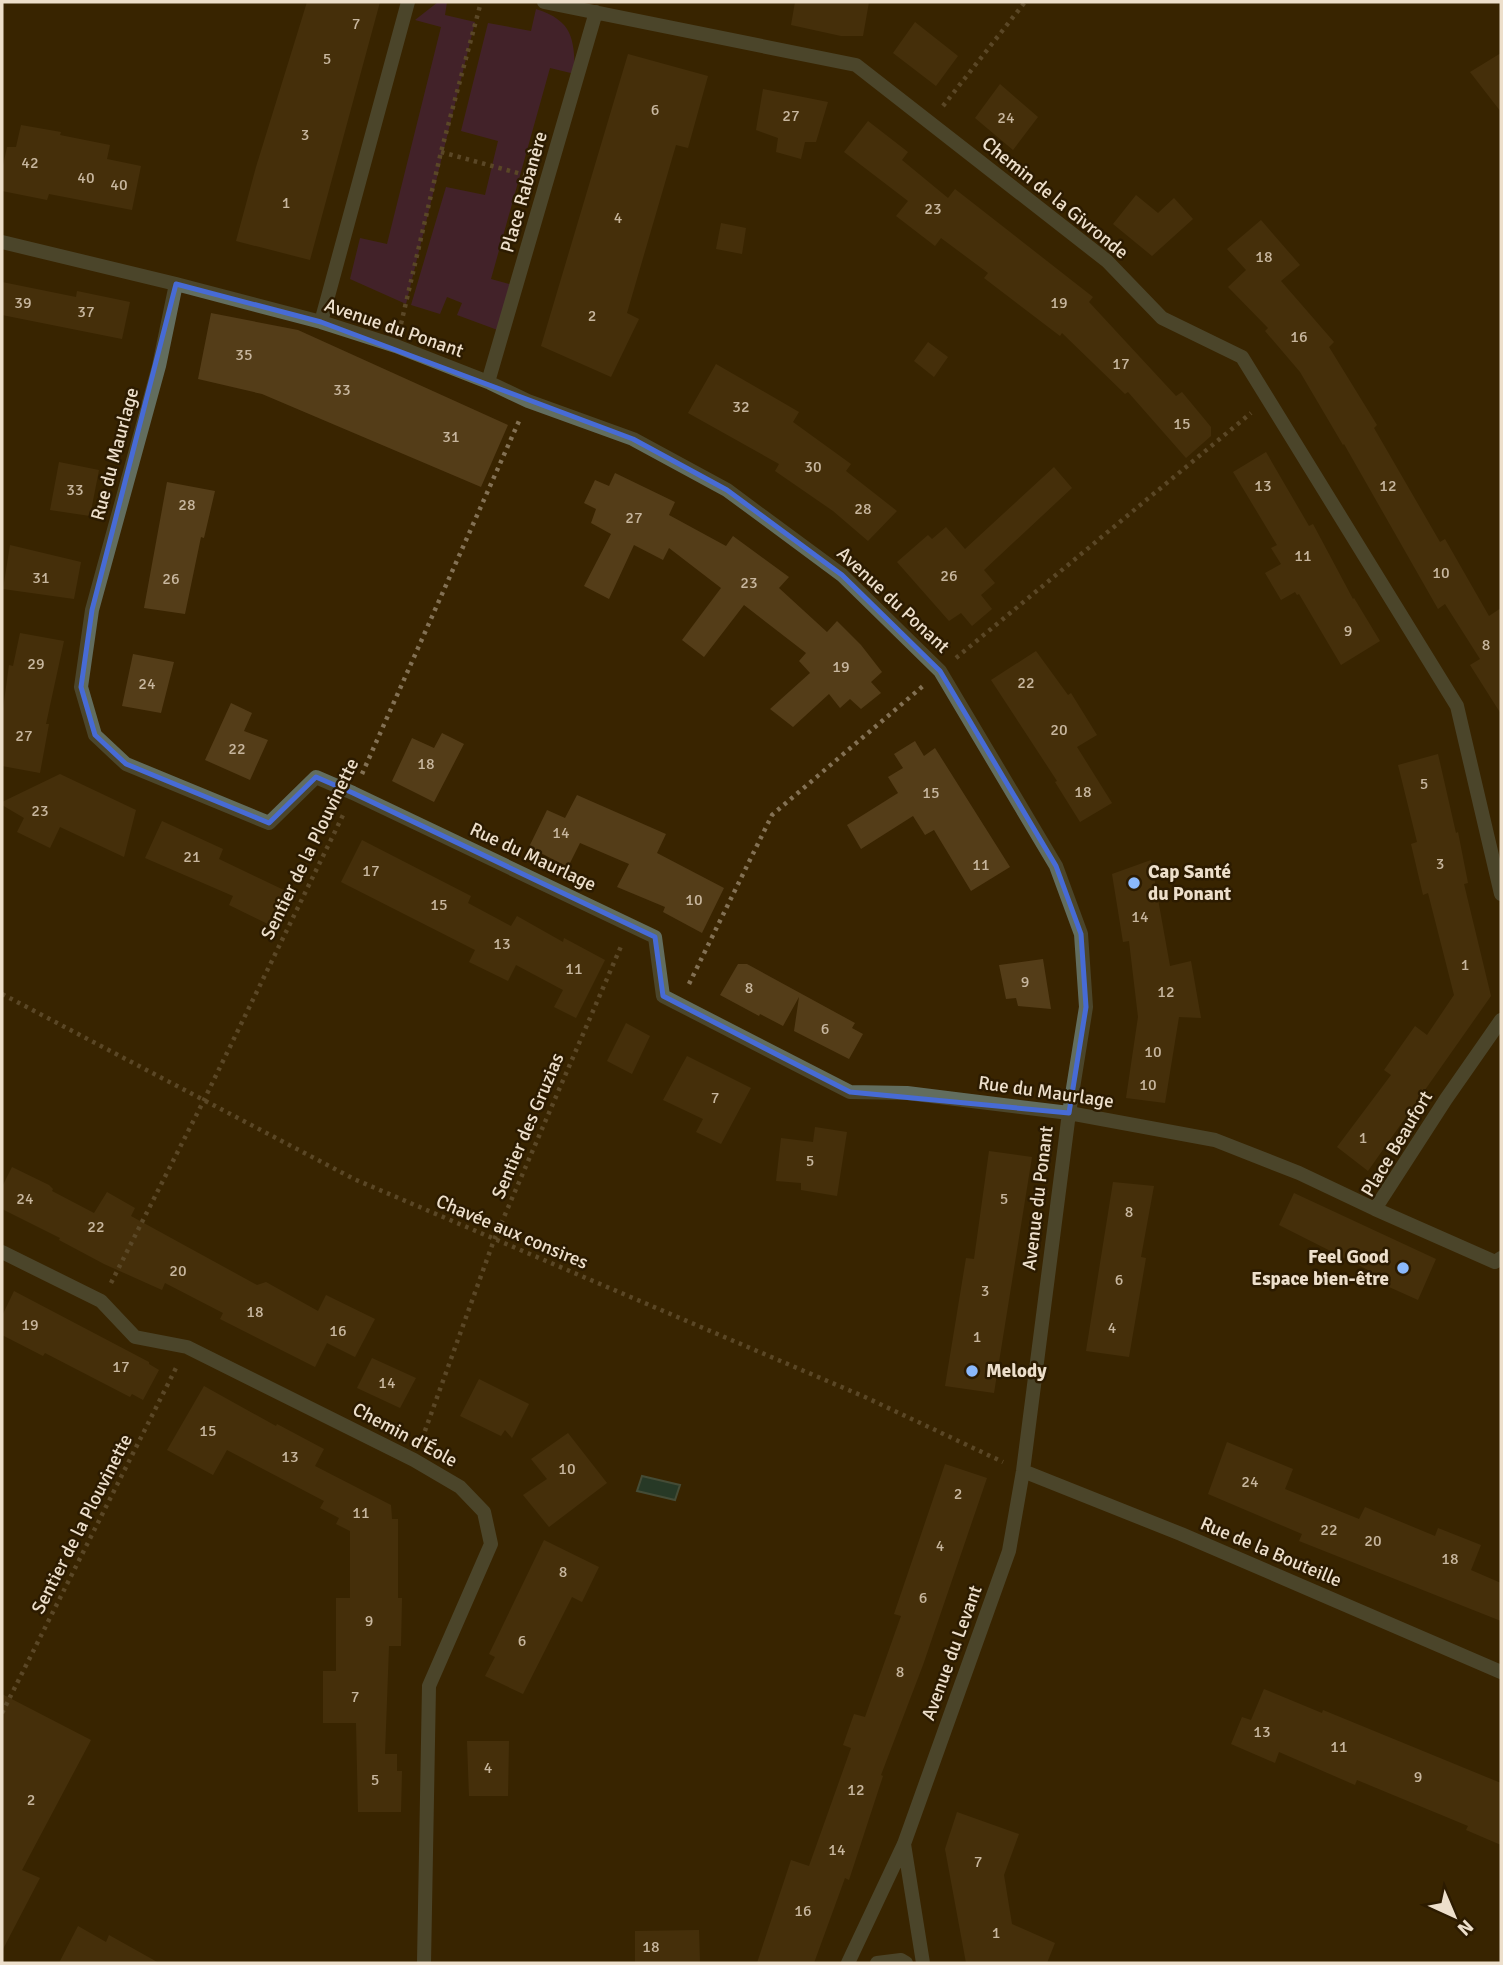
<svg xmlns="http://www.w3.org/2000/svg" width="1503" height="1965" viewBox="0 0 1503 1965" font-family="Signika,sans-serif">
	<rect width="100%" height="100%" fill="#392400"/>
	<path fill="#4e215c" d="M 438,2 L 447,2 L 445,15 L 475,22 L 406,304 L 350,279 L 360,238 L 387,244 L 441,27 L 415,20 Z
		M 536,9 C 573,21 574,38 575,74 L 550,68 L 491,279 L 516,286 L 503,332 L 457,315 L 462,303 L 447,297 L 440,314 L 411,305 L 446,187 L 485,195 L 498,141 L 461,131 L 488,23 L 531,31 Z"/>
	<path fill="#135254" stroke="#547c78" stroke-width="2" d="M 642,1476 L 680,1485 L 675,1500 L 637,1491 Z"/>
	<path fill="#543d18" d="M 307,2 L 380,2 L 310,260 L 236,241 L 256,167 Z
		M 795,2 L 869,2 L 863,36 L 841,36 L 791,25 Z
		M 915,22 L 958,56 L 936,86 L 893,53 Z
		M 1501,53 L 1501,112 L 1470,72 Z
		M 628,54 L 708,76 L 688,148 L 676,145 L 627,313 L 639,319 L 611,377 L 541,346 Z
		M 1000,84 L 1038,117 L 1013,150 L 975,118 Z
		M 763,89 L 828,102 L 816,142 L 805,142 L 801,159 L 776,152 L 778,138 L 756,130 Z
		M 868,121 L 908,152 L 902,160 L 948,198 L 955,189 L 1093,297 L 1089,302 L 1176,396 L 1182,392 L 1211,427 L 1211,436 L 1186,458 L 1128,392 L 1125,394 L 1062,333 L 1060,336 L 984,278 L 988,273 L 941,238 L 935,246 L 896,216 L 908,201 L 844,152 Z
		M 21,125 L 61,132 L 60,135 L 110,145 L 107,159 L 141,166 L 132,210 L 49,194 L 47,200 L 2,191 L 2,170 L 7,147 L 16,147 Z
		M 1136,195 L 1158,213 L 1174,198 L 1193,219 L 1152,256 L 1113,224 Z
		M 1261,220 L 1300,265 L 1281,281 L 1334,342 L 1329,347 L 1377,425 L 1374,428 L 1440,542 L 1445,539 L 1489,616 L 1501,608 L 1501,714 L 1470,665 L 1480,659 L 1445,604 L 1438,609 L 1344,444 L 1343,445 L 1300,372 L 1265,331 L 1268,328 L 1228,287 L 1246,270 L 1227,249 Z
		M 721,223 L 746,228 L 742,254 L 716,249 Z
		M 2,282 L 76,297 L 77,291 L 130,302 L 122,339 L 2,315 Z
		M 211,313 L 298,330 L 508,425 L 481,487 L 262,394 L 198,379 Z
		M 928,342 L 948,357 L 934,377 L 914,361 Z
		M 716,364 L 799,412 L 793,422 L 851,464 L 846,471 L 897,511 L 868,541 L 833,511 L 775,471 L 779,464 L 688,413 Z
		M 1266,452 L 1309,526 L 1313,524 L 1353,599 L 1354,598 L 1380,641 L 1341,665 L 1299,594 L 1297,595 L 1295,592 L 1281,600 L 1265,573 L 1281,564 L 1271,548 L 1277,545 L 1233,472 Z
		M 59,462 L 99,470 L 90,516 L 50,510 Z
		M 1054,467 L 1072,488 L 984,570 L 995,583 L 981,595 L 992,609 L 972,626 L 961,613 L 949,621 L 897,562 L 928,535 L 932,539 L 946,527 L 965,549 Z
		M 615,473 L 675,502 L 669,515 L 726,546 L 733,536 L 789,577 L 779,588 L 827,632 L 837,621 L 861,645 L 882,672 L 871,682 L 881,693 L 861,709 L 850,699 L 840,708 L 829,694 L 793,727 L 770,709 L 810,673 L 799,661 L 806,653 L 744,605 L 704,657 L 682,640 L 721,588 L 669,548 L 663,560 L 634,545 L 609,599 L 584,586 L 611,534 L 591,523 L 596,509 L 584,503 L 595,480 L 609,486 Z
		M 167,482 L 215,491 L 204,538 L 201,537 L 185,614 L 144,608 Z
		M 10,545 L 81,562 L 74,599 L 3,589 Z
		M 20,633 L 64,641 L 46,724 L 49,724 L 40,773 L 2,766 L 2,716 L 9,665 L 13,666 Z
		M 1036,651 L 1068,695 L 1071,693 L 1097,735 L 1077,747 L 1112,803 L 1080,822 L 1055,782 L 1057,781 L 991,680 Z
		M 133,654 L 174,662 L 161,713 L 122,706 Z
		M 231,703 L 252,713 L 244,731 L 268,740 L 250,780 L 205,760 Z
		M 442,733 L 464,744 L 434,802 L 392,781 L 412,738 L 434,748 Z
		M 915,741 L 924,756 L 935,748 L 1010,867 L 971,891 L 934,830 L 925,835 L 913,816 L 861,849 L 847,825 L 898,793 L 888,777 L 903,768 L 894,754 Z
		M 1438,754 L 1456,833 L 1458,832 L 1468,883 L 1464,884 L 1491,996 L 1368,1171 L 1337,1147 L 1391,1075 L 1384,1070 L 1415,1026 L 1427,1035 L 1454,995 L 1428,893 L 1423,895 L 1411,844 L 1417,842 L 1398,765 Z
		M 60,774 L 136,810 L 124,857 L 60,827 L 50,848 L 17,832 L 24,818 L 2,805 L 2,802 Z
		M 577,795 L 666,834 L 657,853 L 724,888 L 702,933 L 663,912 L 665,907 L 617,887 L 629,864 L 580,843 L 568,867 L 529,847 L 547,810 L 565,818 Z
		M 162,821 L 223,849 L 219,859 L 288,892 L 272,926 L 229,905 L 233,896 L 145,858 Z
		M 362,840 L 471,896 L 468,903 L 511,926 L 517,916 L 563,942 L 564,938 L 605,960 L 576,1018 L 554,1007 L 563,990 L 516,965 L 508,981 L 469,962 L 475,950 L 341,882 Z
		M 1151,860 L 1170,966 L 1191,961 L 1201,1018 L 1179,1017 L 1165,1103 L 1126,1098 L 1138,1017 L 1129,941 L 1123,942 L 1112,874 Z
		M 1043,959 L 1051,1009 L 1018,1006 L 1016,998 L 1006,999 L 999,965 Z
		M 738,964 L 747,964 L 855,1023 L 852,1028 L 863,1034 L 849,1059 L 794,1031 L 799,997 L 783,1026 L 760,1014 L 759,1016 L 720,995 Z
		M 626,1023 L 650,1036 L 632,1074 L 607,1061 Z
		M 687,1056 L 751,1088 L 721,1144 L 696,1132 L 703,1119 L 663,1100 Z
		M 815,1127 L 847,1132 L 837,1196 L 801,1190 L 801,1183 L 776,1181 L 781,1138 L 813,1142 Z
		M 989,1151 L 1032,1157 L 994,1393 L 945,1386 L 966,1258 L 974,1259 Z
		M 12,1167 L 49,1185 L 53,1189 L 52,1191 L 94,1213 L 107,1192 L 135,1208 L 131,1216 L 257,1285 L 266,1282 L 318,1311 L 326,1295 L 375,1319 L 355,1357 L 327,1343 L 315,1367 L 220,1319 L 223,1313 L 165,1283 L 162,1290 L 104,1264 L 59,1240 L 60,1238 L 2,1209 L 2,1187 Z
		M 1113,1182 L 1154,1186 L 1141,1257 L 1146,1258 L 1129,1357 L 1086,1351 Z
		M 1294,1193 L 1436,1259 L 1418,1300 L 1369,1278 L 1372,1272 L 1279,1225 Z
		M 14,1291 L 149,1362 L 149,1364 L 159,1370 L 143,1400 L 132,1394 L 130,1397 L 45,1353 L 43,1356 L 2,1335 L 2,1316 Z
		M 372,1358 L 416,1378 L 400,1408 L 357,1388 Z
		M 479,1379 L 529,1404 L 512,1438 L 505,1430 L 501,1436 L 460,1416 Z
		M 204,1386 L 276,1426 L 277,1424 L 324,1449 L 315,1466 L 391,1505 L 392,1519 L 398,1519 L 398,1598 L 402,1598 L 401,1646 L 389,1646 L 385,1754 L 397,1754 L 397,1771 L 402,1771 L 401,1812 L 358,1812 L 356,1723 L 323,1723 L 323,1671 L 336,1671 L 336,1598 L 350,1598 L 350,1531 L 336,1524 L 339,1518 L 320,1508 L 324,1501 L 227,1450 L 213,1475 L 167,1450 Z
		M 568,1433 L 607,1483 L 549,1527 L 523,1495 L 547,1479 L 531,1459 Z
		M 1227,1442 L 1293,1469 L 1285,1489 L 1359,1519 L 1365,1507 L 1435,1536 L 1438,1528 L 1481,1545 L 1471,1570 L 1501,1583 L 1501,1621 L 1299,1541 L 1302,1534 L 1208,1494 Z
		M 945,1464 L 987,1478 L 923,1665 L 881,1775 L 883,1776 L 849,1880 L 845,1878 L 814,1963 L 757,1963 L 791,1860 L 809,1866 L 851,1748 L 843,1745 L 854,1714 L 865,1717 L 901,1616 L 894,1614 Z
		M 544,1540 L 599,1567 L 582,1602 L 572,1597 L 523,1694 L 485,1676 L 495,1657 L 489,1654 Z
		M 1264,1689 L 1322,1713 L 1323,1710 L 1501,1783 L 1501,1845 L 1466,1830 L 1468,1826 L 1357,1780 L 1355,1785 L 1279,1752 L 1275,1763 L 1231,1744 L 1242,1717 L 1251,1720 Z
		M 2,1694 L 91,1740 L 22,1870 L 40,1878 L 2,1951 Z
		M 467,1741 L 509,1741 L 508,1796 L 469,1796 Z
		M 957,1812 L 1019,1834 L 1004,1875 L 1012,1924 L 1055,1943 L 1047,1963 L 966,1963 L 945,1849 Z
		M 78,1926 L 106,1942 L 109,1935 L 159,1963 L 59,1963 Z
		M 699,1930 L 700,1963 L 635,1963 L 635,1931 Z"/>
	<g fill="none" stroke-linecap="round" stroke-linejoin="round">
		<path stroke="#837154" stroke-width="4.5" stroke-dasharray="3.5 5" stroke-linecap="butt" d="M 943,106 L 1025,2
			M 441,152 L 525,175
			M 401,324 L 441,152 L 481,2
			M 956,658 L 1251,413
			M 362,774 L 519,421
			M 689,984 L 772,815 L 923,686
			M 2,994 L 354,1179 L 865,1397 L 1003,1462
			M 111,1283 L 204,1100 L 345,811
			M 422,1439 L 494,1240 L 622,944
			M 2,1713 L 177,1366"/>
		<path stroke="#626d5e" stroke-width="14" d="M 544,2 L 856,65 L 1107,261 L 1162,318 L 1242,357 L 1457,706 L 1501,894
			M 2,242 L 176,284 L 321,322 L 396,346 L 488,382 L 528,401 L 633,439 L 727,490 L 842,575 L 940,671 L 1056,866 L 1081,934 L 1086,1007 L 1069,1113 L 1023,1471 L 1009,1551 L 904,1844 L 848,1963
			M 176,284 L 159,366 L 92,610 L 81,687 L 95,735 L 126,764 L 269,823 L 316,777 L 353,793 L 655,937 L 663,996 L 850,1092 L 907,1093 L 1069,1113 L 1215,1140 L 1299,1173 L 1375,1209 L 1495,1262 L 1501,1258
			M 321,322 L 408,2
			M 488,382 L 596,12
			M 1375,1209 L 1446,1099 L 1501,1020
			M 2,1252 L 101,1301 L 135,1337 L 187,1347 L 414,1460 L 460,1487 L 484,1512 L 491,1544 L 429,1686 L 424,1963
			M 1023,1471 L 1181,1534 L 1501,1672
			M 904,1844 L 923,1963
			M 877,1963 L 901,1960 L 906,1963"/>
	</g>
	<path d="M0 0H1503V1965H0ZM 176,284 L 321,322 L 633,439 L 727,490 L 842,575 L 940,671 L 1056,866 L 1081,934 L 1086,1007 L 1069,1113 L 850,1092 L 663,996 L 655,937 L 353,793 L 316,777 L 269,823 L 126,764 L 95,735 L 81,687 L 92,610 Z" fill="#392400" fill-opacity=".55" fill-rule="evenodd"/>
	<path fill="none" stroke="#476bd5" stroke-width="5" stroke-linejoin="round" d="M 176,284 L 321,322 L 633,439 L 727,490 L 842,575 L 940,671 L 1056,866 L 1081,934 L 1086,1007 L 1069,1113 L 850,1092 L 663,996 L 655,937 L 353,793 L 316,777 L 269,823 L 126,764 L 95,735 L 81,687 L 92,610 Z"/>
	<g fill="#8bb9fc" stroke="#2c1b00" stroke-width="2.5">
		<circle cx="1134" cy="883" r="7"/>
		<circle cx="1403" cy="1268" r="7"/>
		<circle cx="972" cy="1371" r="7"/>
	</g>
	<g text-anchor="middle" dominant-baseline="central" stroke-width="5" stroke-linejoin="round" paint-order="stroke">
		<g font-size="16" fill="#c7b69e">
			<text x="356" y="24">7</text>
			<text x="327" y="59">5</text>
			<text x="655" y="110">6</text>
			<text x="791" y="116">27</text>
			<text x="1006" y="118">24</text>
			<text x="305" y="135">3</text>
			<text x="30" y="163">42</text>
			<text x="86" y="178">40</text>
			<text x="119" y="185">40</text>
			<text x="286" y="203">1</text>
			<text x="933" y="209">23</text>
			<text x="618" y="218">4</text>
			<text x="1264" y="257">18</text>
			<text x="23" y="303">39</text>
			<text x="1059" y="303">19</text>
			<text x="86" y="312">37</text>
			<text x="592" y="316">2</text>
			<text x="1299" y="337">16</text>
			<text x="244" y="355">35</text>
			<text x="1121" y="364">17</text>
			<text x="342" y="390">33</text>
			<text x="741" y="407">32</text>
			<text x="1182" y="424">15</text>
			<text x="451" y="437">31</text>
			<text x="813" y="467">30</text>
			<text x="1263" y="486">13</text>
			<text x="1388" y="486">12</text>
			<text x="75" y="490">33</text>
			<text x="187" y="505">28</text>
			<text x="863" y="509">28</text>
			<text x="634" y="518">27</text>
			<text x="1303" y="556">11</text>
			<text x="1441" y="573">10</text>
			<text x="949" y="576">26</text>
			<text x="41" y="578">31</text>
			<text x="171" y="579">26</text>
			<text x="749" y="583">23</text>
			<text x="1348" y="631">9</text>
			<text x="1486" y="645">8</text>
			<text x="36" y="664">29</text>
			<text x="841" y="667">19</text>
			<text x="1026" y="683">22</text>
			<text x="147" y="684">24</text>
			<text x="1059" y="730">20</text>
			<text x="24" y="736">27</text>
			<text x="237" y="749">22</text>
			<text x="426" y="764">18</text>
			<text x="1424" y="784">5</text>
			<text x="1083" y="792">18</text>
			<text x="931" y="793">15</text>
			<text x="40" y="811">23</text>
			<text x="561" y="833">14</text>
			<text x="192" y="857">21</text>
			<text x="1440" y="864">3</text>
			<text x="981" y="865">11</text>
			<text x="371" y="871">17</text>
			<text x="694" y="900">10</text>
			<text x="439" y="905">15</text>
			<text x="1140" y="917">14</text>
			<text x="502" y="944">13</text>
			<text x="1465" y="965">1</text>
			<text x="574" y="969">11</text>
			<text x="1025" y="982">9</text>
			<text x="749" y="988">8</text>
			<text x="1166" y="992">12</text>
			<text x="825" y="1029">6</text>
			<text x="1153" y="1052">10</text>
			<text x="1148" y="1085">10</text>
			<text x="715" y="1098">7</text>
			<text x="1363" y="1138">1</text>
			<text x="810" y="1161">5</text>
			<text x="25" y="1199">24</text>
			<text x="1004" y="1199">5</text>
			<text x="1129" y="1212">8</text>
			<text x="96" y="1227">22</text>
			<text x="178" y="1271">20</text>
			<text x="1119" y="1280">6</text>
			<text x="985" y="1291">3</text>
			<text x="255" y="1312">18</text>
			<text x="30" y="1325">19</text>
			<text x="1112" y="1328">4</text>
			<text x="338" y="1331">16</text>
			<text x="977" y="1337">1</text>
			<text x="121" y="1367">17</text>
			<text x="387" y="1383">14</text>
			<text x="208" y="1431">15</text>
			<text x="290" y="1457">13</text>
			<text x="567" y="1469">10</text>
			<text x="1250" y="1482">24</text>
			<text x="958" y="1494">2</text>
			<text x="361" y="1513">11</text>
			<text x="1329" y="1530">22</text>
			<text x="1373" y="1541">20</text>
			<text x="940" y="1546">4</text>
			<text x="1450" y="1559">18</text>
			<text x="563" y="1572">8</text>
			<text x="923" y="1598">6</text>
			<text x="369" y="1621">9</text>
			<text x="522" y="1641">6</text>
			<text x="900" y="1672">8</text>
			<text x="355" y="1697">7</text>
			<text x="1262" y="1732">13</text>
			<text x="1339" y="1747">11</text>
			<text x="488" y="1768">4</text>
			<text x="1418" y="1777">9</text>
			<text x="375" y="1780">5</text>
			<text x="856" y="1790">12</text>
			<text x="31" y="1800">2</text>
			<text x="837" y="1850">14</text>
			<text x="978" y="1862">7</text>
			<text x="803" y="1911">16</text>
			<text x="996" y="1933">1</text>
			<text x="651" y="1947">18</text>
		</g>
		<g font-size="19" fill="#eddfcb" stroke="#2c1b00">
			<text transform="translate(524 192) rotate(-74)">Place Rabanère</text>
			<text transform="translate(1055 198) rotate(39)">Chemin de la Givronde</text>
			<text transform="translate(394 328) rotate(19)">Avenue du Ponant</text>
			<text transform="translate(115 454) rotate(-75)">Rue du Maurlage</text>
			<text transform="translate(893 600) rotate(43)">Avenue du Ponant</text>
			<text transform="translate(310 849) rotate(-64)">Sentier de la Plouvinette</text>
			<text transform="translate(533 857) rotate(25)">Rue du Maurlage</text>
			<text transform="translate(1046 1092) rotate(8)">Rue du Maurlage</text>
			<text transform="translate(528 1126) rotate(-67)">Sentier des Gruzias</text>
			<text transform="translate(1397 1144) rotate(-59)">Place Beaufort</text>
			<text transform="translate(1038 1198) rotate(-83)">Avenue du Ponant</text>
			<text transform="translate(512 1232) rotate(23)">Chavée aux consires</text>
			<text transform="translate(405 1435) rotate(28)">Chemin d'Éole</text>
			<text transform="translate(82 1524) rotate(-63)">Sentier de la Plouvinette</text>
			<text transform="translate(1271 1552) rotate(23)">Rue de la Bouteille</text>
			<text transform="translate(952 1653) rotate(-70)">Avenue du Levant</text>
		</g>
		<g font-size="19" font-weight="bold" fill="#eddfcb" stroke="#2c1b00" text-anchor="start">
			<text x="1148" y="872">Cap Santé<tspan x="1148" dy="22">du Ponant</tspan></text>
			<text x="1389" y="1257" text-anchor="end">Feel Good<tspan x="1389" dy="22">Espace bien-être</tspan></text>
			<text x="986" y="1371">Melody</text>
		</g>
	</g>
	<rect width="1503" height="1965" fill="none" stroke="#eddfcb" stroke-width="7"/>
	<g transform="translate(1454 1916) rotate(136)" stroke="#2c1b00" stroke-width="5" paint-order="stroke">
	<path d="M0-5L12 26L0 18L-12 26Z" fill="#eddfcb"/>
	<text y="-10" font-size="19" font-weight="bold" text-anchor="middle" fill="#eddfcb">N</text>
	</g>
</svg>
